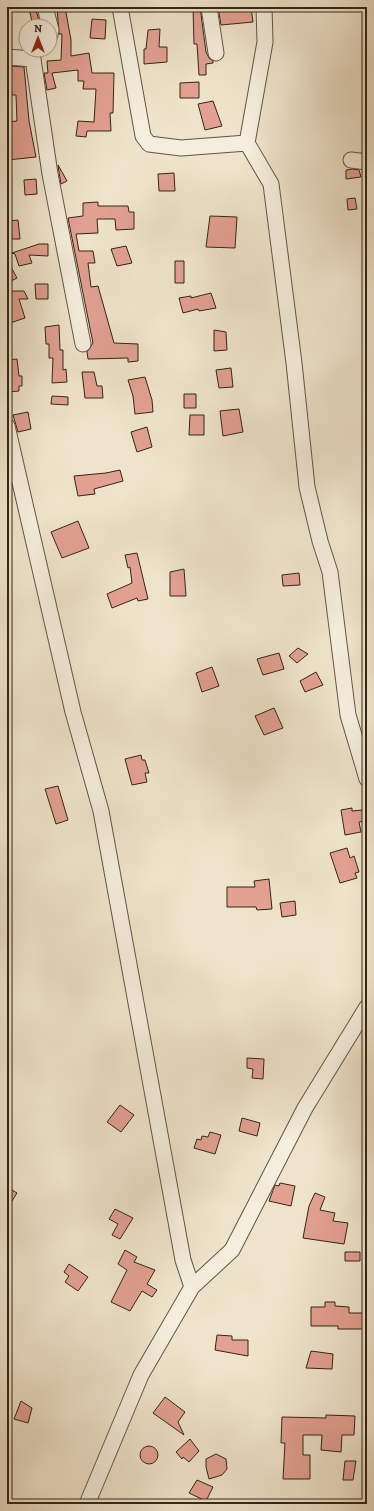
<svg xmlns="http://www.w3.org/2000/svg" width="374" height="1511" viewBox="0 0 374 1511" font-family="Alegreya,serif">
	<rect width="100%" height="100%" fill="#efe4cb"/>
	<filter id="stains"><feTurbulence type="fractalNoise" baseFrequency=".005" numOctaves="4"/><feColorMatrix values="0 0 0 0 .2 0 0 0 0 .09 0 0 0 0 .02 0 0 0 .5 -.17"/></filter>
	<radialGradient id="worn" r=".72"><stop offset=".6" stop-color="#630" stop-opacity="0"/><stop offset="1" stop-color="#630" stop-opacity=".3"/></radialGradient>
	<path fill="#e3a192" stroke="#312617" d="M 35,7 L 39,21 L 32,22 L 29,8 Z
		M 57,7 L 65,7 L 71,40 L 71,56 L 89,53 L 92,73 L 114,73 L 113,113 L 110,113 L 111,131 L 87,131 L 86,137 L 76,136 L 78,121 L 94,122 L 96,89 L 83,89 L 84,81 L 78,81 L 78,70 L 52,73 L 56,88 L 47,90 L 44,73 L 48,73 L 47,61 L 61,60 L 62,34 L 59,34 Z
		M 193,7 L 200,7 L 206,52 L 209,58 L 213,61 L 213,63 L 206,64 L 206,75 L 199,75 L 197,44 L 194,44 Z
		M 218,7 L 251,7 L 253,22 L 221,25 Z
		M 92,19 L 106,20 L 105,39 L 90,38 Z
		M 160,29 L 159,47 L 167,47 L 167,62 L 144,64 L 144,49 L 146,49 L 148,30 Z
		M 11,66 L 24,67 L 29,121 L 36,157 L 7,160 L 7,122 L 17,121 L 16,95 L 12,95 L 10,79 L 7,79 L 7,73 L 12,71 Z
		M 199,82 L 199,98 L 180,98 L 180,83 Z
		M 213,101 L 222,126 L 205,130 L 198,104 Z
		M 58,165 L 67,181 L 61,184 L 59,172 Z
		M 353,169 L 359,170 L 361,177 L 346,179 L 346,170 Z
		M 174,173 L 175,191 L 159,191 L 158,174 Z
		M 36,179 L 37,194 L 25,195 L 24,180 Z
		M 355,198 L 357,209 L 348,210 L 347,199 Z
		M 98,202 L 98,206 L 128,206 L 129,212 L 134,212 L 134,229 L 116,230 L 115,219 L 97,219 L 98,233 L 76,234 L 79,251 L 93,251 L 95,263 L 88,263 L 91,287 L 98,286 L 114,343 L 138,344 L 138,361 L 128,362 L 128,358 L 88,359 L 87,352 L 93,343 L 68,218 L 83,216 L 83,203 Z
		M 210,216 L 237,217 L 235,248 L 206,247 Z
		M 18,220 L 20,239 L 10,239 L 8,221 Z
		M 39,244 L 48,244 L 48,256 L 29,255 L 32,263 L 19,266 L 15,254 L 12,253 Z
		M 126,246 L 132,263 L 117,266 L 111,249 Z
		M 7,260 L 17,278 L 7,283 Z
		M 175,261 L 184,261 L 184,283 L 175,283 Z
		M 35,284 L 48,284 L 48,299 L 36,299 Z
		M 7,291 L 24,291 L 28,299 L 19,299 L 25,318 L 7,324 Z
		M 211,293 L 216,308 L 199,311 L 198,309 L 183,313 L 179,298 L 191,296 L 191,298 Z
		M 59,325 L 60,350 L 63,350 L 63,370 L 66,369 L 67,382 L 52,383 L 53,358 L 49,358 L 49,344 L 46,344 L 45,327 Z
		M 214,330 L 226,332 L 227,350 L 214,351 Z
		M 17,359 L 19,376 L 22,376 L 22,386 L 19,386 L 19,391 L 8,392 L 7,360 Z
		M 231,368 L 233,387 L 219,388 L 216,370 Z
		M 82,372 L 94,372 L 97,386 L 102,386 L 103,398 L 85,398 Z
		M 145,377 L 152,400 L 153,412 L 135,414 L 133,396 L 128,380 Z
		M 184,394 L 196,394 L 196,408 L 184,408 Z
		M 52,396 L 68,397 L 68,405 L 51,404 Z
		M 239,409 L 243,432 L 223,436 L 220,411 Z
		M 28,412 L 31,429 L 18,432 L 13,415 Z
		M 190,415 L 204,415 L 204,435 L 189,435 Z
		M 147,427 L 152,447 L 137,452 L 131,432 Z
		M 120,470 L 123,481 L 94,489 L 95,494 L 78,496 L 74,476 L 106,473 Z
		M 78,521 L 89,548 L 62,558 L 51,532 Z
		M 137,553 L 148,599 L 138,601 L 137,598 L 112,608 L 107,594 L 132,583 L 130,567 L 128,568 L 125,555 Z
		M 184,569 L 186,596 L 170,596 L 170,572 Z
		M 299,573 L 300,585 L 283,586 L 282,575 Z
		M 298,648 L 308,654 L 297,663 L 289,656 Z
		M 279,653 L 284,669 L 263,675 L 257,659 Z
		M 212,667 L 219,686 L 202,692 L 196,673 Z
		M 316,672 L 323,685 L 305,692 L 300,681 Z
		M 274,708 L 283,728 L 264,735 L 255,716 Z
		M 141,755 L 142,760 L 145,760 L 149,773 L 145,773 L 147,782 L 132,785 L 125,759 Z
		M 58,786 L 68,820 L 56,824 L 45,789 Z
		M 352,808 L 352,811 L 362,810 L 364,821 L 359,822 L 361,832 L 345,835 L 341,810 Z
		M 347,848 L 350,858 L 354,856 L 359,872 L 355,873 L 357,878 L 340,883 L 330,853 Z
		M 269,879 L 272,909 L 257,910 L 256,907 L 227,907 L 227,887 L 255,887 L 254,881 Z
		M 295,901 L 296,915 L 282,917 L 280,903 Z
		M 247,1058 L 264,1059 L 263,1079 L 252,1078 L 253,1069 L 247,1068 Z
		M 120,1105 L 134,1115 L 121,1132 L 107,1122 Z
		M 242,1118 L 260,1123 L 257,1136 L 239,1131 Z
		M 210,1132 L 221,1135 L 215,1154 L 194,1148 L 197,1139 L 201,1140 L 202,1136 L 208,1137 Z
		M 280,1183 L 295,1186 L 291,1206 L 269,1201 L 275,1185 L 279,1186 Z
		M 7,1187 L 17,1193 L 7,1209 Z
		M 315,1193 L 325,1197 L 320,1210 L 335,1213 L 333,1221 L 348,1223 L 344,1244 L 303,1238 L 309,1206 Z
		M 115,1209 L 133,1218 L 120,1239 L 112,1235 L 118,1224 L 109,1219 Z
		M 125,1250 L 137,1257 L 134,1262 L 155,1270 L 147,1284 L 157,1290 L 152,1297 L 142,1291 L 130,1311 L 111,1302 L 127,1270 L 118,1264 Z
		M 345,1252 L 360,1252 L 360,1261 L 345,1261 Z
		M 69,1264 L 88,1277 L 78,1291 L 65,1282 L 69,1276 L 64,1272 Z
		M 325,1302 L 335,1302 L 335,1306 L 349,1307 L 349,1313 L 367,1313 L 367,1329 L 338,1329 L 338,1326 L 311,1326 L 311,1307 L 325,1307 Z
		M 217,1335 L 232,1336 L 232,1340 L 248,1340 L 248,1356 L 215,1350 Z
		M 311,1351 L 333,1354 L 332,1369 L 306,1368 Z
		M 165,1397 L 185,1412 L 178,1422 L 184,1435 L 153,1413 Z
		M 21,1401 L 32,1408 L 28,1423 L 14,1419 Z
		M 326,1415 L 355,1416 L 354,1435 L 342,1435 L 341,1452 L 321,1450 L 322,1435 L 303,1435 L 303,1455 L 310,1455 L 310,1479 L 283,1479 L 285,1443 L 281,1443 L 282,1417 L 326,1418 Z
		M 190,1439 L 199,1451 L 189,1462 L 183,1457 L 182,1459 L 176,1452 Z
		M140 1455a9 9 0 1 1 18 0a9 9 0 1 1-18 0Z
		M 216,1454 L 226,1459 L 227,1469 L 222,1475 L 209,1479 L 206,1467 L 206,1459 Z
		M 345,1461 L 356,1461 L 353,1480 L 343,1480 Z
		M 197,1480 L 213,1487 L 206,1501 L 189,1493 Z"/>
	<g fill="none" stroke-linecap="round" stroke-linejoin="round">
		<g stroke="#605644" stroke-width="17">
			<path id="minor" d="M 45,7 L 51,30 L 50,35
				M 120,7 L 143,136 L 149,144 L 181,148 L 247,143
				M 209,7 L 216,53
				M 264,7 L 265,42 L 247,143 L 271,184 L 294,363 L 307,487 L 320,541 L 330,572 L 348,715 L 367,779
				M 7,57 L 33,59
				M 33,59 L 50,174 L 83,344
				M 351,160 L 367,162
				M 7,426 L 73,712 L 101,811 L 183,1260 L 192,1287
				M 87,1504 L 141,1375 L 192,1287 L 232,1250 L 305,1108 L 367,1007"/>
		</g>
		<use href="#minor" stroke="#f5eddd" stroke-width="15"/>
	</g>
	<rect width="374" height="1511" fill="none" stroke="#efe4cb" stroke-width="24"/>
	<rect x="8" y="8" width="358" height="1495" fill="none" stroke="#312617" stroke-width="2"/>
	<rect x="12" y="12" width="350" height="1487" fill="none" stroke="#312617"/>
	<g transform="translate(38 38)"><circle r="19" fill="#f5eddd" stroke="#a79d8e"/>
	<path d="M0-3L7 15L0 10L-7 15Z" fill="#8f2418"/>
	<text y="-6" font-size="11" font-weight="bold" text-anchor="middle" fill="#312617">N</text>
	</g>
	<rect width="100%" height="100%" filter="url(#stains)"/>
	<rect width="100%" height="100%" fill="url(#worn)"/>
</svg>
